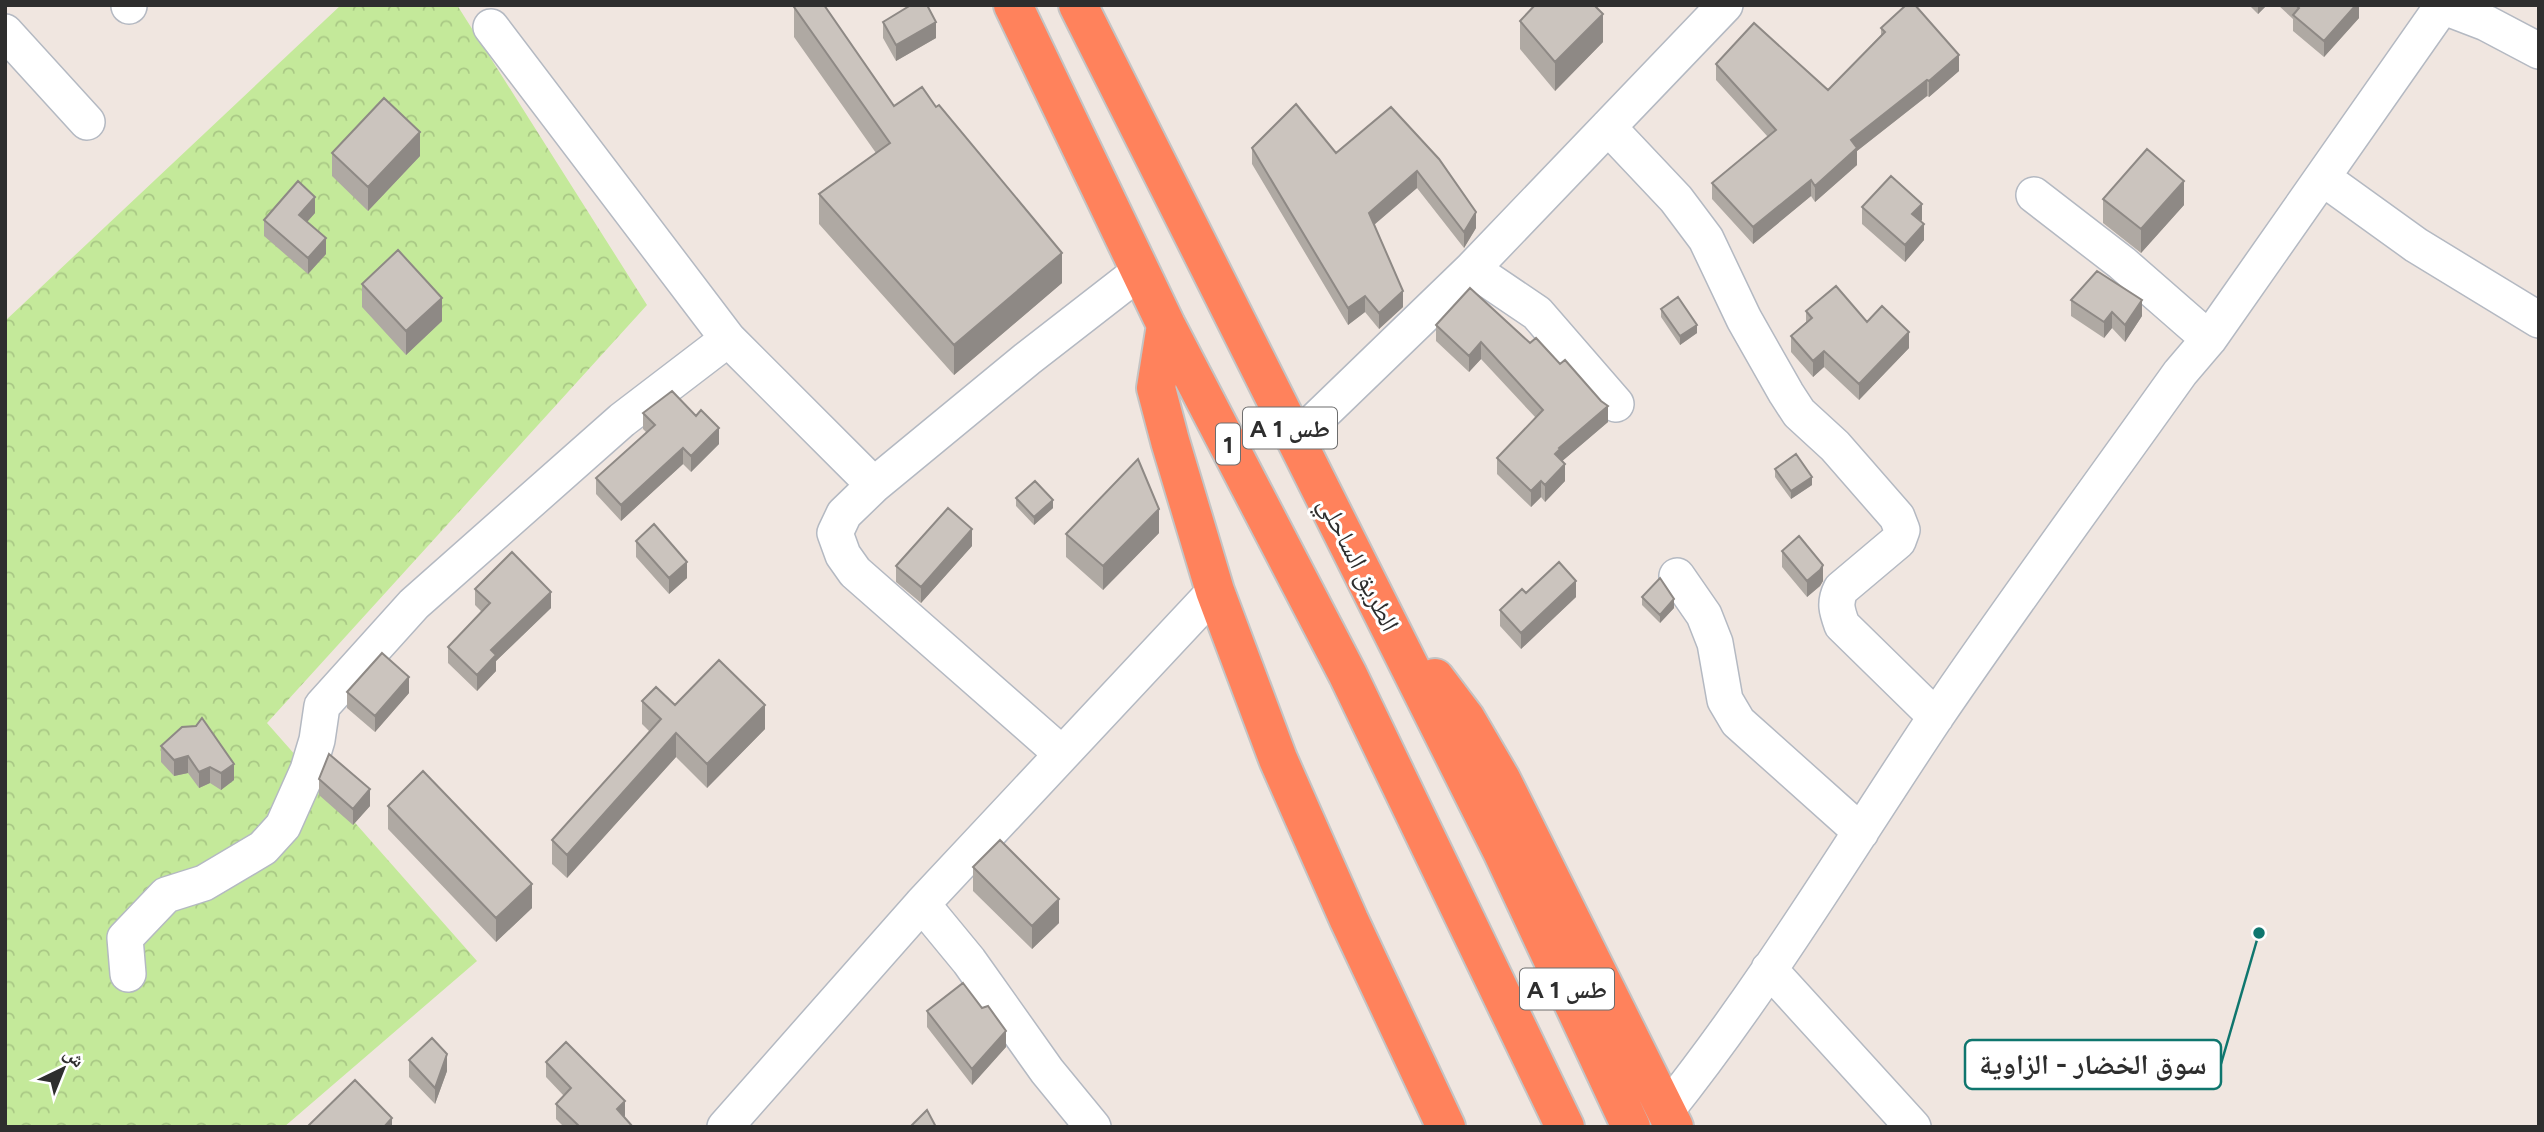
<svg xmlns="http://www.w3.org/2000/svg" width="2544" height="1132" viewBox="0 0 2544 1132" font-family="Figtree,'Noto Naskh Arabic',sans-serif">
	<defs>
		<pattern id="forest-crowns" width="20" height="18" patternUnits="userSpaceOnUse" patternTransform="scale(1.75)"><rect width="20" height="18" fill="#c4e99a"/><path d="M2 6a3 3 0 1 1 6 0M12 15a3 3 0 1 1 6 0" fill="none" stroke="#a9c885"/></pattern>
	</defs>
	<rect width="100%" height="100%" fill="#f0e6e0"/>
	<path fill="url(#forest-crowns)" d="M 341,5 L 457,5 L 647,305 L 267,723 L 477,961 L 284,1127 L 5,1127 L 5,321 Z"/>
	<g fill="none" stroke-linecap="round" stroke-linejoin="round">
		<g stroke="#b4b9c2" stroke-width="38">
			<path id="minor" d="M 129,5 L 129,6
				M 2439,5 L 2486,23 L 2539,51
				M 491,27 L 728,339 L 874,485
				M 5,32 L 87,122
				M 1608,127 L 1676,199 L 1706,239 L 1744,319 L 1786,393 L 1799,413 L 1835,446 L 1897,517 L 1902,530 L 1898,541 L 1841,589 C 1834,603 1837,611 1842,625 L 1936,717
				M 2323,178 L 2416,245 L 2539,320
				M 2034,195 L 2122,263 L 2209,339
				M 1472,269 L 1537,313 L 1616,404
				M 1296,439 L 1472,269 L 1725,5
				M 1677,576 L 1704,615 L 1715,643 L 1725,700 L 1738,722 L 1861,832
				M 1062,754 L 855,572 L 843,555 L 835,533 L 844,514 L 874,485 L 1027,359 L 1139,272
				M 922,904 L 969,961 L 1047,1071 L 1093,1127
				M 1769,969 L 1913,1127
				M 128,974 L 125,938 L 166,895 L 204,883 L 263,848 L 283,826 L 308,770 L 317,740 L 322,706 L 414,604 L 622,420 L 728,339
				M 1666,1111 C 1765,987 1847,850 1935,718 C 2014,602 2098,488 2180,373 L 2209,339 L 2443,5
				M 725,1127 L 922,904 L 1215,591"/>
		</g>
		<g stroke="#c4c4c4" stroke-width="42">
			<path id="highway" d="M 1013,5 L 1166,325 L 1348,675 L 1565,1127
				M 1078,5 L 1502,851 L 1631,1127
				M 1166,325 L 1156,388 L 1170,441 L 1215,591 L 1278,759 L 1349,920 L 1446,1127
				M 1435,678 L 1466,719 L 1501,779 L 1674,1127"/>
		</g>
		<use href="#minor" stroke="#fff" stroke-width="35"/>
		<use href="#highway" stroke="#ff825c" stroke-width="38"/>
	</g>
	<path fill="#afa9a3" d="M 2249,5 L 2267,5 L 2258,14 Z
		M 2278,5 L 2359,5 L 2359,18 L 2324,57 L 2293,31 L 2293,19 Z
		M 794,7 L 894,106 L 1062,283 L 954,375 L 819,224 L 819,194 L 876,153 L 794,37 Z
		M 1596,8 L 1603,42 L 1555,91 L 1520,49 L 1520,21 Z
		M 883,22 L 936,38 L 896,61 L 883,38 Z
		M 1881,28 L 1959,71 L 1929,97 L 1927,96 L 1857,151 L 1857,165 L 1815,202 L 1811,196 L 1753,244 L 1712,199 L 1712,183 L 1768,137 L 1716,80 L 1716,64 L 1828,90 L 1881,35 Z
		M 1391,107 L 1476,228 L 1464,248 L 1417,188 L 1374,225 L 1403,307 L 1379,329 L 1365,312 L 1348,325 L 1252,164 L 1252,148 L 1336,153 Z
		M 332,153 L 420,156 L 368,211 L 332,176 Z
		M 2103,199 L 2184,205 L 2141,253 L 2103,223 Z
		M 1862,207 L 1922,220 L 1921,221 L 1924,240 L 1905,262 L 1862,224 Z
		M 315,213 L 307,222 L 326,254 L 308,274 L 264,236 L 264,220 Z
		M 362,284 L 442,321 L 406,355 L 362,307 Z
		M 1470,288 L 1608,422 L 1562,461 L 1565,481 L 1545,502 L 1541,497 L 1531,507 L 1497,474 L 1497,458 L 1536,418 L 1481,359 L 1469,372 L 1436,341 L 1436,325 Z
		M 2071,300 L 2142,316 L 2125,342 L 2112,328 L 2104,338 L 2071,316 Z
		M 1661,309 L 1697,333 L 1680,345 L 1661,317 Z
		M 1806,311 L 1867,322 L 1909,348 L 1859,400 L 1824,367 L 1813,377 L 1791,352 L 1791,336 L 1806,322 Z
		M 643,413 L 719,444 L 691,472 L 683,464 L 621,521 L 596,494 L 596,478 L 647,433 L 643,429 Z
		M 1775,469 L 1812,485 L 1791,499 L 1775,477 Z
		M 1016,498 L 1053,508 L 1034,525 L 1016,506 Z
		M 1159,533 L 1103,590 L 1066,557 L 1066,534 Z
		M 636,541 L 687,578 L 669,594 L 636,557 Z
		M 972,546 L 921,603 L 896,582 L 896,566 Z
		M 1782,551 L 1823,581 L 1820,586 L 1807,597 L 1782,567 Z
		M 475,589 L 551,608 L 496,661 L 496,671 L 477,691 L 448,663 L 448,647 L 482,612 L 475,605 Z
		M 1526,593 L 1576,597 L 1521,649 L 1500,626 L 1500,610 Z
		M 1642,597 L 1674,608 L 1660,623 L 1642,605 Z
		M 347,692 L 409,693 L 375,732 L 347,708 Z
		M 642,701 L 675,705 L 765,729 L 707,788 L 676,757 L 567,878 L 552,864 L 552,840 L 650,732 L 642,724 Z
		M 182,727 L 234,780 L 221,790 L 210,783 L 199,788 L 188,773 L 174,776 L 161,762 L 161,746 Z
		M 319,779 L 370,806 L 353,825 L 319,795 Z
		M 388,806 L 532,908 L 496,942 L 388,829 Z
		M 973,867 L 1059,923 L 1032,949 L 973,891 Z
		M 982,1008 L 1006,1047 L 972,1085 L 927,1027 L 927,1011 Z
		M 409,1060 L 447,1071 L 435,1104 L 409,1077 Z
		M 546,1062 L 625,1116 L 624,1117 L 633,1127 L 564,1127 L 556,1119 L 556,1104 L 564,1096 L 546,1077 Z"/>
	<path fill="#8e8985" d="M 2258,5 L 2267,5 L 2258,14 Z
		M 2356,5 L 2359,5 L 2359,18 L 2324,57 L 2324,41 Z
		M 1603,14 L 1603,42 L 1555,91 L 1555,62 Z
		M 936,22 L 936,38 L 896,61 L 896,45 Z
		M 1959,55 L 1959,71 L 1929,97 L 1929,81 Z
		M 1927,80 L 1927,96 L 1857,151 L 1857,165 L 1815,202 L 1815,186 L 1851,140 Z
		M 420,132 L 420,156 L 368,211 L 368,187 Z
		M 1417,171 L 1417,188 L 1369,229 L 1369,213 Z
		M 1811,180 L 1811,196 L 1753,244 L 1753,227 Z
		M 2184,181 L 2184,205 L 2141,253 L 2141,229 Z
		M 315,197 L 315,213 L 299,231 L 299,215 Z
		M 1922,204 L 1922,220 L 1912,230 L 1912,214 Z
		M 1476,212 L 1476,228 L 1464,248 L 1464,232 Z
		M 1924,224 L 1924,240 L 1905,262 L 1905,245 Z
		M 326,238 L 326,254 L 308,274 L 308,258 Z
		M 1062,253 L 1062,283 L 954,375 L 954,345 Z
		M 1403,291 L 1403,307 L 1379,329 L 1379,313 Z
		M 1365,296 L 1365,312 L 1348,325 L 1348,308 Z
		M 442,298 L 442,321 L 406,355 L 406,331 Z
		M 2142,300 L 2142,316 L 2125,342 L 2125,325 Z
		M 2112,312 L 2112,328 L 2104,338 L 2104,322 Z
		M 1697,325 L 1697,333 L 1680,345 L 1680,336 Z
		M 1909,332 L 1909,348 L 1859,400 L 1859,384 Z
		M 1481,342 L 1481,359 L 1469,372 L 1469,356 Z
		M 1824,351 L 1824,367 L 1813,377 L 1813,361 Z
		M 1608,406 L 1608,422 L 1560,463 L 1555,454 L 1559,448 Z
		M 719,428 L 719,444 L 691,472 L 691,456 Z
		M 683,448 L 683,464 L 621,521 L 621,505 Z
		M 1565,464 L 1565,481 L 1545,502 L 1545,485 Z
		M 1812,477 L 1812,485 L 1791,499 L 1791,491 Z
		M 1541,481 L 1541,497 L 1531,507 L 1531,491 Z
		M 1053,500 L 1053,508 L 1034,525 L 1034,517 Z
		M 1159,509 L 1159,533 L 1103,590 L 1103,566 Z
		M 972,529 L 972,546 L 921,603 L 921,587 Z
		M 687,562 L 687,578 L 669,594 L 669,578 Z
		M 1823,565 L 1823,581 L 1820,586 L 1807,597 L 1807,581 Z
		M 1576,581 L 1576,597 L 1521,649 L 1521,633 Z
		M 551,592 L 551,608 L 496,661 L 496,671 L 477,691 L 477,675 L 491,650 Z
		M 1674,599 L 1674,608 L 1660,623 L 1660,615 Z
		M 409,677 L 409,693 L 375,732 L 375,716 Z
		M 765,705 L 765,729 L 707,788 L 707,764 Z
		M 676,733 L 676,757 L 567,878 L 567,855 Z
		M 188,756 L 188,773 L 174,776 L 174,760 Z
		M 234,764 L 234,780 L 221,790 L 221,773 Z
		M 210,767 L 210,783 L 199,788 L 199,772 Z
		M 370,789 L 370,806 L 353,825 L 353,809 Z
		M 532,884 L 532,908 L 496,942 L 496,918 Z
		M 1059,899 L 1059,923 L 1032,949 L 1032,926 Z
		M 1006,1031 L 1006,1047 L 972,1085 L 972,1069 Z
		M 447,1054 L 447,1071 L 435,1104 L 435,1088 Z
		M 625,1101 L 625,1116 L 617,1124 L 617,1109 Z
		M 392,1118 L 392,1127 L 384,1127 Z"/>
	<path fill="#cbc4be" stroke="#8e8985" stroke-width="2" d="M 797,5 L 824,5 L 894,106 L 922,87 L 936,107 L 939,105 L 1062,253 L 954,345 L 819,194 L 890,143 L 794,7 Z
		M 911,5 L 927,5 L 936,22 L 896,45 L 883,22 Z
		M 1535,5 L 1594,5 L 1603,14 L 1555,62 L 1520,21 Z
		M 1906,5 L 1915,5 L 1959,55 L 1929,81 L 1927,80 L 1851,140 L 1857,148 L 1815,186 L 1811,180 L 1753,227 L 1712,183 L 1776,130 L 1716,64 L 1754,23 L 1828,90 L 1885,32 L 1881,28 Z
		M 2296,5 L 2356,5 L 2324,41 L 2293,15 L 2299,8 Z
		M 384,98 L 420,132 L 368,187 L 332,153 Z
		M 1296,104 L 1336,153 L 1391,107 L 1439,159 L 1476,212 L 1464,232 L 1417,171 L 1369,213 L 1403,291 L 1379,313 L 1365,296 L 1348,308 L 1252,148 Z
		M 2147,149 L 2184,181 L 2141,229 L 2103,199 Z
		M 1891,176 L 1922,204 L 1912,214 L 1924,224 L 1905,245 L 1862,207 Z
		M 298,181 L 315,197 L 299,215 L 326,238 L 308,258 L 264,220 Z
		M 398,250 L 442,298 L 406,331 L 362,284 Z
		M 2097,271 L 2142,300 L 2125,325 L 2112,312 L 2104,322 L 2071,300 Z
		M 1836,286 L 1867,322 L 1882,306 L 1909,332 L 1859,384 L 1824,351 L 1813,361 L 1791,336 L 1812,318 L 1806,311 Z
		M 1470,288 L 1530,343 L 1536,338 L 1560,364 L 1565,360 L 1601,401 L 1608,406 L 1559,448 L 1560,449 L 1555,454 L 1565,464 L 1545,485 L 1541,481 L 1531,491 L 1497,458 L 1543,410 L 1481,342 L 1469,356 L 1436,325 Z
		M 1678,297 L 1697,325 L 1680,336 L 1661,309 Z
		M 672,391 L 696,416 L 701,410 L 719,428 L 691,456 L 683,448 L 621,505 L 596,478 L 655,425 L 643,413 Z
		M 1796,454 L 1812,477 L 1791,491 L 1775,469 Z
		M 1138,459 L 1159,509 L 1103,566 L 1066,534 Z
		M 1035,481 L 1053,500 L 1034,517 L 1016,498 Z
		M 948,508 L 972,529 L 921,587 L 896,566 Z
		M 654,524 L 687,562 L 669,578 L 636,541 Z
		M 1799,536 L 1823,565 L 1820,570 L 1807,581 L 1782,551 Z
		M 512,552 L 551,592 L 491,650 L 496,655 L 477,675 L 448,647 L 490,603 L 475,589 Z
		M 1559,562 L 1576,581 L 1521,633 L 1500,610 L 1522,589 L 1526,593 Z
		M 1660,578 L 1674,599 L 1660,615 L 1642,597 Z
		M 382,653 L 409,677 L 375,716 L 347,692 Z
		M 719,660 L 765,705 L 707,764 L 676,733 L 567,855 L 552,840 L 661,719 L 642,701 L 656,687 L 675,705 Z
		M 202,718 L 234,764 L 221,773 L 210,767 L 199,772 L 188,756 L 174,760 L 161,746 L 182,727 L 196,726 Z
		M 329,754 L 370,789 L 353,809 L 319,779 Z
		M 423,771 L 532,884 L 496,918 L 388,806 Z
		M 1000,840 L 1059,899 L 1032,926 L 973,867 Z
		M 963,983 L 982,1008 L 988,1006 L 1006,1031 L 972,1069 L 927,1011 Z
		M 432,1038 L 447,1054 L 435,1088 L 409,1060 Z
		M 566,1042 L 625,1101 L 617,1109 L 633,1127 L 580,1127 L 556,1104 L 571,1088 L 546,1062 Z
		M 355,1080 L 392,1118 L 384,1127 L 307,1127 Z
		M 927,1110 L 936,1127 L 910,1127 Z"/>
	<g text-anchor="middle" dominant-baseline="central" stroke-width="6" stroke-linejoin="round" paint-order="stroke">
		<g fill="#fff" stroke="#6d6d6d" stroke-width="2">
			<rect x="1243" y="407.5" width="94" height="41" rx="5"/>
			<rect x="1216" y="423.5" width="24" height="41" rx="5"/>
			<rect x="1520" y="968.5" width="94" height="41" rx="5"/>
		</g>
		<g font-size="24" font-weight="bold" fill="#2e2e2e">
			<text x="1290" y="428">A 1 طس</text>
			<text x="1228" y="444">1</text>
			<text x="1567" y="989">A 1 طس</text>
		</g>
		<g font-size="26" fill="#2e2e2e" stroke="#fff">
			<text transform="translate(1359 564) rotate(63)">الطريق الساحلي</text>
		</g>
	</g>
	<path fill="none" stroke="#0f766e" stroke-width="2.5" d="M2259 933L2221 1064"/>
	<circle fill="#0f766e" stroke="#fff" stroke-width="2.5" cx="2259" cy="933" r="7"/>
	<rect fill="#fff" stroke="#0f766e" stroke-width="2.5" x="1965" y="1040" width="256" height="49" rx="7"/>
	<g font-size="28" text-anchor="middle" font-weight="bold" fill="#2e2e2e">
		<text x="2093" y="1074">سوق الخضار - الزاوية</text>
	</g>
	<rect width="2544" height="1132" fill="none" stroke="#2e2e2e" stroke-width="14"/>
	<g transform="translate(63 1069) rotate(43)" stroke="#ffffff" stroke-width="5" paint-order="stroke">
	<path d="M0-5L12 26L0 18L-12 26Z" fill="#2e2e2e"/>
	<text y="-10" font-size="19" font-weight="bold" text-anchor="middle" fill="#2e2e2e">ش</text>
	</g>
</svg>
